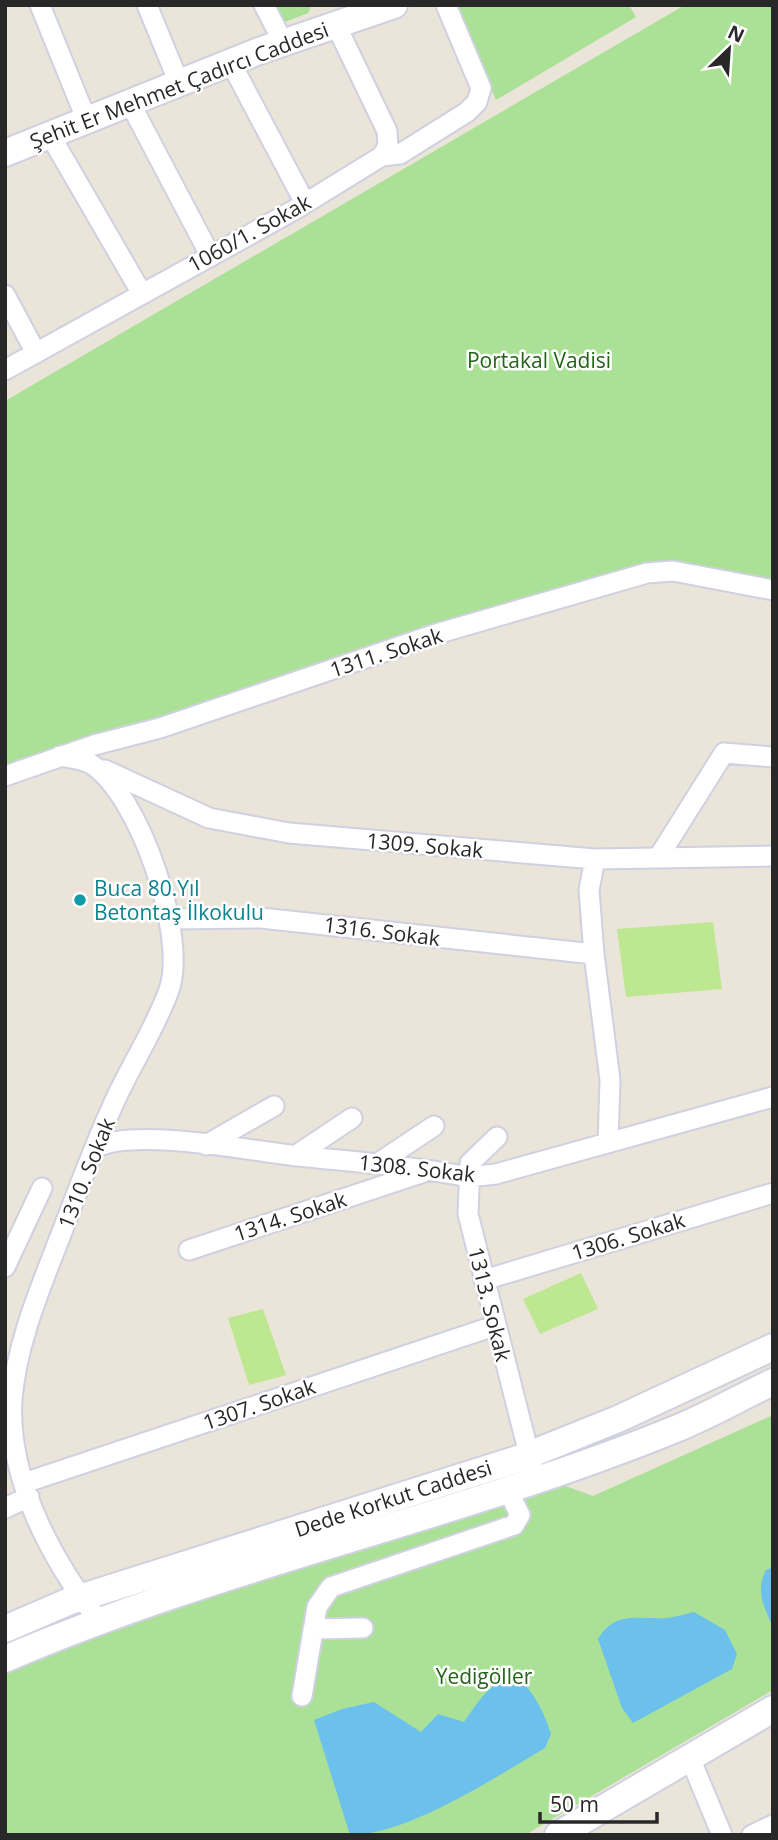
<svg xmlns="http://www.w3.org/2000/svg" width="778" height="1840" viewBox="0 0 778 1840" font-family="'Open Sans',sans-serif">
	<rect width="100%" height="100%" fill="#eae4d9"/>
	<path fill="#aae196" d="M 271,5 L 312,5 L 308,13 L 280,24 Z
		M 454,5 L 629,5 L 636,17 L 496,100 Z
		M 685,5 L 773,5 L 773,581 L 667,563 L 5,776 L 5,401 Z
		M 773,1415 L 773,1690 L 525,1835 L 5,1835 L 5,1671 L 80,1639 L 560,1484 L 593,1496 Z"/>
	<path fill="#bde891" d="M 713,922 L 722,989 L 626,997 L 617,929 Z
		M 581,1273 L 598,1309 L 540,1334 L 523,1299 Z
		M 263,1309 L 286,1375 L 249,1385 L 228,1318 Z"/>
	<path fill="#6cc1ec" d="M 773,1567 L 773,1627 C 764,1607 755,1591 766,1570 Z
		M 694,1612 L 725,1630 L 737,1654 L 732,1669 L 633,1723 L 622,1708 L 598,1639 C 616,1610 638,1620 667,1618 C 675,1617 685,1614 694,1612 Z
		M 518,1677 C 535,1694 544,1712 551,1734 L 545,1748 C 494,1778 408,1835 350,1835 L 314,1720 L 342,1709 L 374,1702 L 421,1732 L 438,1714 L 464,1722 C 480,1700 489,1681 518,1677 Z"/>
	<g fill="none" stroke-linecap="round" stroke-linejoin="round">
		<g stroke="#cfd1e1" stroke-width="23">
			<path id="street" d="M 40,5 L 87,121
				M 147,5 L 179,83
				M 264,5 L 283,42
				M 335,23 L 387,131 L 388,146 L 382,156
				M 231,63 L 305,203
				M 130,103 L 210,255
				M 50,135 L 141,292
				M 5,295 L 36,353
				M 5,370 L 296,209 L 382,156 L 400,154 L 467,112 L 477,102 L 481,88 L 446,5
				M 60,756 C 70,758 83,759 91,764 C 139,793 188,937 169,990 C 157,1024 136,1057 120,1090 C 97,1137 79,1188 60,1237 C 40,1289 17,1342 12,1399 C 7,1478 52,1561 99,1621
				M 105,770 L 209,818 L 289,833 L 595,859 L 773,856
				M 5,776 L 94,745 L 160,728 L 436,634 L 647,573 L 673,571 L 773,590
				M 658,858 L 724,753 L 773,757
				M 170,919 L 261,918 L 594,954 L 610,1080 L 608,1143
				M 594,954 L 589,890 L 595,859
				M 497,1137 L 470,1163 L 468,1214 L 532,1466
				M 206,1145 L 274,1106
				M 95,1148 C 134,1127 251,1151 298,1156 C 355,1162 412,1166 469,1177 L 496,1174 L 773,1097
				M 295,1156 L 352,1118
				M 377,1164 L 434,1126
				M 189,1250 L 424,1172
				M 5,1267 L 42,1188
				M 484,1280 L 773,1193
				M 24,1483 L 494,1326
				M 5,1508 L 29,1497
				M 313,1629 L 363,1628
				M 302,1696 L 317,1607 L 331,1587 L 514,1525 L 520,1515 L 507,1488
				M 690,1758 L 722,1835
				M 752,1835 L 773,1825"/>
		</g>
		<g stroke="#cfd1e1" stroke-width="30">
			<path id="secondary" d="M 5,153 L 259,51 L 394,5
				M 5,1629 L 70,1601 L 521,1458 L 618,1419 L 773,1347
				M 5,1659 C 223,1565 458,1518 678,1428 C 710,1415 741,1397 773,1382
				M 558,1835 L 773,1709"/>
		</g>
		<use href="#street" stroke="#fff" stroke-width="19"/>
		<use href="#secondary" stroke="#fff" stroke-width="26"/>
	</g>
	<circle fill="#0f9aa8" stroke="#fff" stroke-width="2.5" cx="80" cy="900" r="7"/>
	<g text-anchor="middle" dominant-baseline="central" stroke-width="5" stroke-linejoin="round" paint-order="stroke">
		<g font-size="21" fill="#282828" stroke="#fff">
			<text transform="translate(179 85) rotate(-21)">Şehit Er Mehmet Çadırcı Caddesi</text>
			<text transform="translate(249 233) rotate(-29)">1060/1. Sokak</text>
			<text transform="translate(386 652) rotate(-18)">1311. Sokak</text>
			<text transform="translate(425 845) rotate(5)">1309. Sokak</text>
			<text transform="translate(382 931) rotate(7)">1316. Sokak</text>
			<text transform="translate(417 1168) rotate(6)">1308. Sokak</text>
			<text transform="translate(86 1173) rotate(-68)">1310. Sokak</text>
			<text transform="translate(290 1216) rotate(-18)">1314. Sokak</text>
			<text transform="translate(628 1236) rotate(-17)">1306. Sokak</text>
			<text transform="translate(490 1304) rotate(76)">1313. Sokak</text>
			<text transform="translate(259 1404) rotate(-19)">1307. Sokak</text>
			<text transform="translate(393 1498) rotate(-18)">Dede Korkut Caddesi</text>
		</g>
		<g font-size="21" fill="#24631a" stroke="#fff">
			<text x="539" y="360">Portakal Vadisi</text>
			<text x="484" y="1676">Yedigöller</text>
		</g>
		<g font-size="21" fill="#0d838f" stroke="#fff" text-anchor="start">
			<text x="94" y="888">Buca 80.Yıl<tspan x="94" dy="24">Betontaş İlkokulu</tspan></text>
		</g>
	</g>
	<rect width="778" height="1840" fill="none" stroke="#282828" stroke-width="14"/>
	<g transform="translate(729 49) rotate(25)" stroke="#ffffff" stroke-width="5" paint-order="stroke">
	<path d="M0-5L12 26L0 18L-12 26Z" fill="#282828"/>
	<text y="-10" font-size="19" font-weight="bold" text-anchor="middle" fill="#282828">N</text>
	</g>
	<path d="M540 1812v10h117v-10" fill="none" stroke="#282828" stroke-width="3.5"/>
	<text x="550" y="1812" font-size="21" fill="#282828" stroke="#ffffff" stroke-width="5" paint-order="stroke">50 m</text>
</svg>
